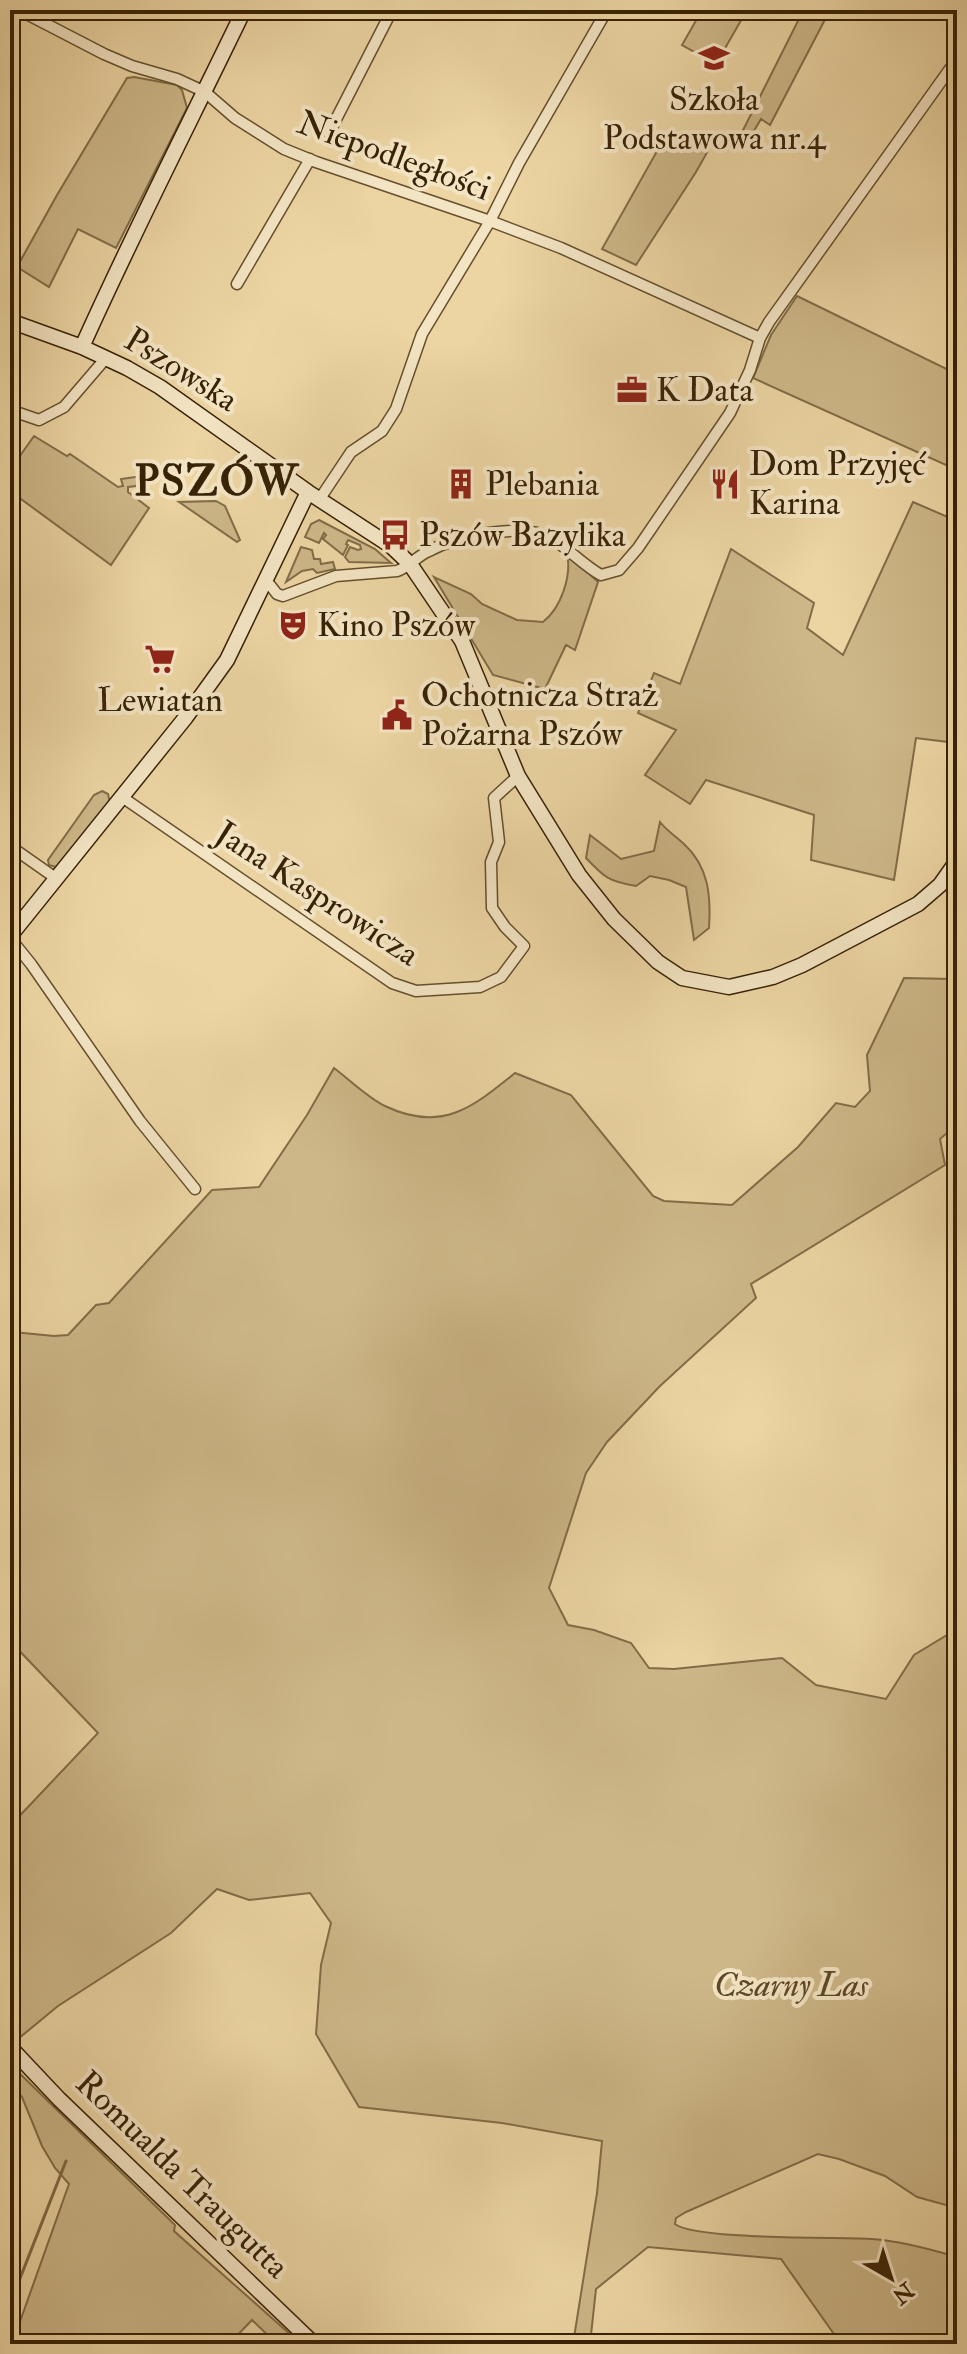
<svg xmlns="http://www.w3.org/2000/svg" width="967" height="2354" viewBox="0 0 967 2354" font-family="'IM FELL Double Pica',serif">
	<rect width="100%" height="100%" fill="#ecd5a3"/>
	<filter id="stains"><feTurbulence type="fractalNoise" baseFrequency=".0025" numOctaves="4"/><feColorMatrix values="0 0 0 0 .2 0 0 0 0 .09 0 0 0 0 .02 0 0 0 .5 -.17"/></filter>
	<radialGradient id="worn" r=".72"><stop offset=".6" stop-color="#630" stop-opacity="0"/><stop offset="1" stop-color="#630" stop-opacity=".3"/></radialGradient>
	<path fill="#cdb788" stroke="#826c47" stroke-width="2" d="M 702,10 L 747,10 L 716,64 L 682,45 Z
		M 797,10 L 830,10 L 770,125 L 761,119 L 745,146 L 735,146 L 802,13 Z
		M 134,77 L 177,85 L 182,90 L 187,108 L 116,248 L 78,229 L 49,287 L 17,267 L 57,195 L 127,78 Z
		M 670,128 L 709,149 L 696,172 L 636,265 L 602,249 Z
		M 797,296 L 957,374 L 957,470 L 753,378 L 771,335 Z
		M 34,436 L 67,456 L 70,454 L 118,487 L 123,486 L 121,479 L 142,476 L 136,486 L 128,487 L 128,492 L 149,508 L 111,565 L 10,491 L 10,470 Z
		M 216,501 L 225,506 L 240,540 L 237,542 L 179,502 Z
		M 913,502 L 957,521 L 957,743 L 916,738 L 894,880 L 811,860 L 814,815 L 706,780 L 690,804 L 645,775 L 676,730 L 638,713 L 654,673 L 680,684 L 731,549 L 814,603 L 807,628 L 843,655 Z
		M 319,520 L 375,549 L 391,563 L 349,562 L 345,557 L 350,547 L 358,550 L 361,549 L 360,545 L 348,540 L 346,544 L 348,545 L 343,555 L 323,539 L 326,535 L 324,533 L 319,543 L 305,537 L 311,524 Z
		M 301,547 L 312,550 L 314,559 L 320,559 L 321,564 L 333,562 L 335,569 L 317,573 L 313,569 L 302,571 L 286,582 Z
		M 567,553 L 598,582 L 575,650 L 566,645 L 545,689 L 493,675 L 434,577 L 471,594 L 482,604 L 517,620 L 543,622 C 561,608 572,576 567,553 Z
		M 102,791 L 108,794 L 110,803 L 56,867 L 49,865 L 48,860 L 94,795 Z
		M 660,822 C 668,832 676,836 684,844 C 709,867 711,896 709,928 L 694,940 L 686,887 L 669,880 L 650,876 L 636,886 C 608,881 605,878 586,858 L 590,835 L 621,859 L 654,851 Z
		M 904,978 L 952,979 L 957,1001 L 957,1124 L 940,1139 L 945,1165 L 751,1284 L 756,1298 L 660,1386 L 607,1442 L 586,1473 L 549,1588 L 568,1625 L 594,1630 L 631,1643 L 649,1668 L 674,1669 L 782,1658 L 816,1685 L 886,1699 L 914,1655 L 957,1629 L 957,2208 L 917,2197 L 885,2176 L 839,2159 L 818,2154 L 686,2212 L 676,2218 L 675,2224 C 696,2240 836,2237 872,2239 C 900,2241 930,2249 957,2257 L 957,2344 L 841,2344 L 781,2259 L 648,2247 L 596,2289 L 590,2344 L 573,2344 L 597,2193 L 602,2141 L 502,2123 L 359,2107 L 316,2034 L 321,1965 L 331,1923 L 310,1893 L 249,1900 L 217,1889 L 171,1933 L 58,2006 L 18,2039 L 10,2031 L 10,1826 L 98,1733 L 10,1641 L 10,1330 L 13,1332 L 54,1336 L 68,1335 L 96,1305 L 109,1303 L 212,1190 L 259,1187 L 307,1115 L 334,1068 C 350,1080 367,1097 385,1106 C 441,1133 472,1108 515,1073 L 571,1095 L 653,1196 L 664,1201 L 732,1205 L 798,1147 L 836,1103 L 855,1107 L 870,1091 L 867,1055 Z
		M 10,2064 L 175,2225 L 174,2231 L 301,2344 L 277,2344 L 252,2320 L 229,2344 L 12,2344 L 69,2184 L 55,2168 L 42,2146 L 22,2097 L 10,2081 Z"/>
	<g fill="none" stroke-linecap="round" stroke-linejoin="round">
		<path stroke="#7f6944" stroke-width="3" d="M 10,2304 L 66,2161"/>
		<g stroke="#654f2d" stroke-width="13">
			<path id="street" d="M 19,10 L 104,54 L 132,66 L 177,79 L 205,92 L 235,118 L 284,149 L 316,162 L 490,221 L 561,248 L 760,338
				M 329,133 L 392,10
				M 237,284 L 310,159
				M 10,410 L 39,420 L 64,407 L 106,358
				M 319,500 L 351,452 L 382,431 L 396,409 L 422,334 L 490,221 L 519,163 L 607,10
				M 266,580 L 277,594 L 283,596 L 336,576 L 397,571 C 409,567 417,556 429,551 C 457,536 521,522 551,538 C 569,549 583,565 601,575 L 619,570 L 638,548 L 730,413 L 750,370 L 760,338 L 769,322 L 957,59
				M 122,797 L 392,983 L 416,991 L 480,987 L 501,977 L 524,946 L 505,927 L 492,908 L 491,862 L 499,842 L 494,798 L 518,776
				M 10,846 L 57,879
				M 10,938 L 31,964 L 140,1121 L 195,1189"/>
		</g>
		<g stroke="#382206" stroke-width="17">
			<path id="secondary" d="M 10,321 L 82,347 L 127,368 L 160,387 L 308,492 L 391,546 L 410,564 L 462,641 L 518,776 L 579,875 L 614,919 L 658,962 L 682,978 L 729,987 L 773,977 L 802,965 L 918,904 L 940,885 L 957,861
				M 82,347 C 133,233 190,122 244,10
				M 10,936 L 186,717 L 227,660 L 308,492
				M 10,2047 L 59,2099 L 314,2344"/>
		</g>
		<use href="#street" stroke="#f3e4c3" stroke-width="10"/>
		<use href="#secondary" stroke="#f3e4c3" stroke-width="14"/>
	</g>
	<defs>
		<g id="school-bare" transform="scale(2.4)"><path d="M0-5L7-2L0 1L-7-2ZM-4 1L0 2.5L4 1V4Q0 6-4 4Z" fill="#8f2418" stroke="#f3e4c3" stroke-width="2.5" paint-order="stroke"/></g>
		<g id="office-bare" transform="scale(2.4)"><path d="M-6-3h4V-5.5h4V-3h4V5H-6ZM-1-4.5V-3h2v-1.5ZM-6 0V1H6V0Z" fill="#8f2418" stroke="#f3e4c3" stroke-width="2.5" paint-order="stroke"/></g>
		<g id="building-bare" transform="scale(2.4)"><path d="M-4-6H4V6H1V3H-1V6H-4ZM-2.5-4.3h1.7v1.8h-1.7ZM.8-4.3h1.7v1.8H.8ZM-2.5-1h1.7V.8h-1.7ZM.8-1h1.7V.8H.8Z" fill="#8f2418" stroke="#f3e4c3" stroke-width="2.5" paint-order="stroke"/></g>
		<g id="restaurant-bare" transform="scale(2.4)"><path d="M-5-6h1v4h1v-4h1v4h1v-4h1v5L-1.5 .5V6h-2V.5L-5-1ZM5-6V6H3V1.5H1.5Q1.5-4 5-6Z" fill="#8f2418" stroke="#f3e4c3" stroke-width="2.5" paint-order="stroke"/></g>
		<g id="bus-bare" transform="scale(2.4)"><path d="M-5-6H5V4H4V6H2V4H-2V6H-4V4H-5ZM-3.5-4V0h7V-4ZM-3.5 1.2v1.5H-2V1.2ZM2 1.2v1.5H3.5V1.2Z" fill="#8f2418" stroke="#f3e4c3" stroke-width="2.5" paint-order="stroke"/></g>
		<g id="theatre-bare" transform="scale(2.4)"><path d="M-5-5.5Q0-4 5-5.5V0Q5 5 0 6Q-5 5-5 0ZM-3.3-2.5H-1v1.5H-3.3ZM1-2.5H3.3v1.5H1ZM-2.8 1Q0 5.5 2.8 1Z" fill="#8f2418" stroke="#f3e4c3" stroke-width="2.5" paint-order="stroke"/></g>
		<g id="supermarket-bare" transform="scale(2.4)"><path d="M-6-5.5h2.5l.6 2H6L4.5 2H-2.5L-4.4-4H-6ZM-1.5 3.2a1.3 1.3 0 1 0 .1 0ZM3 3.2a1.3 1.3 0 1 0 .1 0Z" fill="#8f2418" stroke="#f3e4c3" stroke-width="2.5" paint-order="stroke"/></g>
		<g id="civic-bare" transform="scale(2.4)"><path d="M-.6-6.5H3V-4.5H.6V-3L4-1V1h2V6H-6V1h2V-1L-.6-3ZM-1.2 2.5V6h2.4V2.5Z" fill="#8f2418" stroke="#f3e4c3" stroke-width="2.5" paint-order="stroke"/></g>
	</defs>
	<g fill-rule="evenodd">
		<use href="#school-bare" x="714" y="58"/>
		<use href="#office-bare" x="632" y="390"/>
		<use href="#building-bare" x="461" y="484"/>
		<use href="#restaurant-bare" x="725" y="484"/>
		<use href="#bus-bare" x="395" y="535"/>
		<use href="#theatre-bare" x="293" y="625"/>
		<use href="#supermarket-bare" x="160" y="659"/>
		<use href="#civic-bare" x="397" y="715"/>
	</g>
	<g text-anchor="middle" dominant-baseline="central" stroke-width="8" stroke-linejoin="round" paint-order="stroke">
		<g font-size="34" fill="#382206" stroke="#f3e4c3" text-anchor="start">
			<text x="714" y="99" text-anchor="middle">Szkoła<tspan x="714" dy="39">Podstawowa nr.4</tspan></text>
			<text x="656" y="390">K Data</text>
			<text x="749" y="464">Dom Przyjęć<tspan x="749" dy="39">Karina</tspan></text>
			<text x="485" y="484">Plebania</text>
			<text x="419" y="535">Pszów Bazylika</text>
			<text x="317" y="625">Kino Pszów</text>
			<text x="421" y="695">Ochotnicza Straż<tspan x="421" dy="39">Pożarna Pszów</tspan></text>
			<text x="160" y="700" text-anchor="middle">Lewiatan</text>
		</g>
		<g font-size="34" fill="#382206" stroke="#f3e4c3">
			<text transform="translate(394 156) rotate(20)">Niepodległości</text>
			<text transform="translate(181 370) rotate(32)">Pszowska</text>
			<text transform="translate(317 894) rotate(33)">Jana Kasprowicza</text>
			<text transform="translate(182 2175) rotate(44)">Romualda Traugutta</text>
		</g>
		<g font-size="34" font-style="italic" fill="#5d4726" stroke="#f3e4c3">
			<text x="791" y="1985">Czarny Las</text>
		</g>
		<g font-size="42" font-weight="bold" letter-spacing="2" fill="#382206" stroke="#f3e4c3">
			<text x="217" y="482">PSZÓW</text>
		</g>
	</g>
	<rect width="967" height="2354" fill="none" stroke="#ecd5a3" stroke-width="40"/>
	<rect x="12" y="12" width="943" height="2330" fill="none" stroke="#382206" stroke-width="4"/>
	<rect x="20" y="20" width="927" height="2314" fill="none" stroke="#382206" stroke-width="2"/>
	<g transform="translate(891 2278) rotate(141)" stroke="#f3e4c3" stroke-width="6" paint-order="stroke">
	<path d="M0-6L14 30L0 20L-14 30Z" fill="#382206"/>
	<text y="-12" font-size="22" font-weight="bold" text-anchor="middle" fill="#382206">N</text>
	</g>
	<rect width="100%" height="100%" filter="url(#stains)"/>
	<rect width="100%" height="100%" fill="url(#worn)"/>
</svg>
